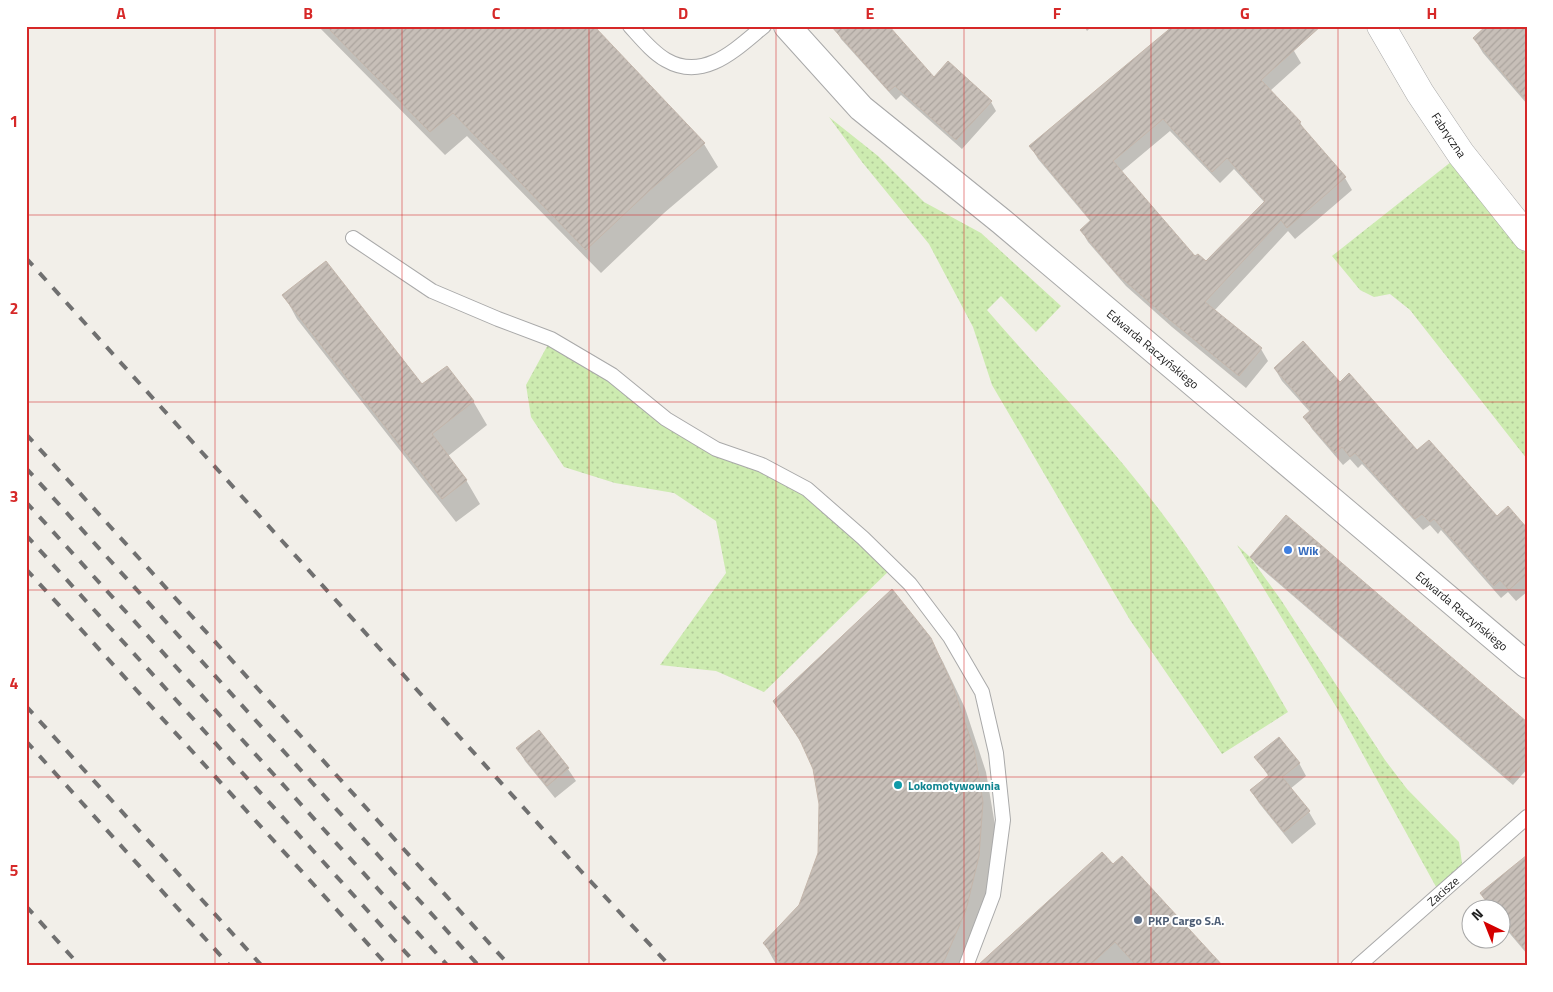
<svg xmlns="http://www.w3.org/2000/svg" width="1553" height="992" viewBox="0 0 1553 992" font-family="'Titillium Web',sans-serif">
	<defs>
		<pattern id="grass-dots" width="8" height="8" patternUnits="userSpaceOnUse" patternTransform="scale(1.25)"><rect width="8" height="8" fill="#cdebb0"/><path d="M2 2h.1M6 6h.1" fill="none" stroke="#b0c997" stroke-width="1.8" stroke-linecap="round"/></pattern>
		<pattern id="building-hatch" width="6" height="6" patternUnits="userSpaceOnUse" patternTransform="scale(1.25)"><rect width="6" height="6" fill="#c7bfb8"/><path d="M-1 1l2-2M0 6l6-6M5 7l2-2" fill="none" stroke="#aba49e"/></pattern>
	</defs>
	<rect width="100%" height="100%" fill="#f2efe9"/>
	<path fill="url(#grass-dots)" d="M 829,117 L 878,156 L 924,202 L 981,233 L 1061,306 L 1036,332 L 1001,296 L 987,310 C 1044,376 1105,438 1158,508 C 1207,572 1248,642 1288,712 L 1222,754 L 1130,620 L 992,385 L 973,327 L 929,244 L 862,162 Z
		M 1461,154 L 1527,237 L 1527,459 L 1410,310 L 1390,294 L 1374,297 L 1360,290 L 1332,256 Z
		M 551,339 L 666,419 L 807,489 L 893,567 L 764,692 L 716,671 L 660,665 L 726,573 L 716,521 L 674,493 L 615,483 L 564,467 L 531,417 L 526,385 Z
		M 1237,545 L 1250,557 L 1281,600 L 1385,760 L 1407,789 L 1459,842 L 1462,863 L 1454,881 L 1440,894 L 1340,713 Z"/>
	<path fill="#0003" fill-rule="evenodd" d="M 318,26 L 592,26 L 704,144 L 718,167 L 664,213 L 601,273 L 467,136 L 445,155 Z
		M 1084,26 L 1092,26 L 1087,31 Z
		M 1273,26 L 1294,51 L 1301,63 L 1270,91 L 1300,122 L 1305,132 L 1345,178 L 1352,190 L 1295,239 L 1288,231 L 1214,311 L 1261,349 L 1268,361 L 1246,388 L 1172,327 L 1126,286 L 1088,242 L 1081,230 L 1091,222 L 1038,159 L 1031,147 ZM 1170,131 L 1220,183 L 1234,169 L 1265,203 L 1206,263 L 1195,258 L 1121,172 Z
		M 1527,26 L 1527,104 L 1483,53 L 1474,38 Z
		M 835,29 L 934,78 L 991,102 L 996,111 L 962,149 L 901,95 L 896,100 L 841,39 Z
		M 284,295 L 422,386 L 473,401 L 487,425 L 448,456 L 466,480 L 480,504 L 456,522 L 297,319 Z
		M 1275,369 L 1340,384 L 1417,451 L 1497,518 L 1527,530 L 1527,592 L 1516,601 L 1508,592 L 1501,598 L 1441,530 L 1438,534 L 1430,525 L 1423,530 L 1362,464 L 1358,468 L 1350,459 L 1343,465 L 1312,429 L 1305,417 L 1310,412 L 1282,381 Z
		M 1252,557 L 1527,723 L 1527,769 L 1513,785 L 1255,563 Z
		M 930,639 L 943,662 L 965,708 L 986,772 L 995,825 L 991,878 L 964,966 L 777,966 L 764,943 L 800,906 L 819,854 L 820,804 L 814,768 L 805,749 L 775,702 Z
		M 539,732 L 568,769 L 576,781 L 555,798 L 525,761 L 518,749 Z
		M 1256,757 L 1299,763 L 1306,776 L 1290,789 L 1309,812 L 1316,824 L 1292,844 L 1259,803 L 1251,791 L 1269,777 Z
		M 1527,857 L 1527,954 L 1500,922 L 1500,910 L 1491,910 L 1481,893 Z
		M 1113,865 L 1221,966 L 1131,966 L 1128,963 L 1126,966 L 979,966 Z"/>
	<path fill="url(#building-hatch)" stroke="#c4b6ab" fill-rule="evenodd" d="M 326,26 L 594,26 L 705,143 L 650,190 L 586,250 L 453,113 L 430,132 Z
		M 831,26 L 889,26 L 934,77 L 948,61 L 992,101 L 956,140 L 895,86 L 889,91 Z
		M 1173,26 L 1321,26 L 1261,80 L 1301,122 L 1299,123 L 1346,177 L 1287,228 L 1281,220 L 1205,302 L 1262,348 L 1239,376 L 1164,315 L 1117,274 L 1080,230 L 1091,220 L 1029,146 ZM 1163,119 L 1212,172 L 1227,158 L 1265,201 L 1206,261 L 1198,254 L 1195,256 L 1113,161 Z
		M 1486,26 L 1527,26 L 1527,101 L 1473,38 Z
		M 326,261 L 422,384 L 447,366 L 474,401 L 432,434 L 467,480 L 442,499 L 282,295 Z
		M 1303,341 L 1340,382 L 1349,373 L 1417,450 L 1429,440 L 1497,516 L 1508,506 L 1527,528 L 1527,574 L 1509,590 L 1500,580 L 1494,586 L 1434,519 L 1430,522 L 1422,514 L 1415,519 L 1355,453 L 1350,457 L 1342,447 L 1335,453 L 1303,417 L 1311,410 L 1274,368 Z
		M 1286,515 L 1527,722 L 1527,759 L 1510,780 L 1250,557 Z
		M 892,589 L 931,638 L 952,684 L 974,749 L 983,802 L 979,856 L 966,910 L 942,966 L 783,966 L 763,943 L 799,905 L 818,853 L 819,804 L 813,769 L 799,738 L 773,701 Z
		M 539,730 L 569,768 L 547,786 L 516,748 Z
		M 1279,737 L 1300,763 L 1282,777 L 1310,811 L 1284,832 L 1250,790 L 1269,775 L 1254,757 Z
		M 1102,852 L 1113,864 L 1122,856 L 1223,966 L 1137,966 L 1115,942 L 1089,966 L 977,966 Z
		M 1527,855 L 1527,952 L 1500,919 L 1500,910 L 1493,910 L 1480,893 Z"/>
	<g fill="none" stroke-linecap="round" stroke-linejoin="round">
		<g stroke="#a9a9a9" stroke-width="16">
			<path id="service" d="M 630,26 C 641,38 652,52 666,60 C 704,82 736,49 764,26
				M 353,238 L 432,291 L 498,319 L 551,339 L 612,375 L 666,419 L 716,449 L 762,465 L 807,489 L 863,538 L 910,584 L 950,637 L 982,692 L 996,753 L 1003,820 L 993,895 L 966,966
				M 1358,966 L 1527,817"/>
		</g>
		<g stroke="#a9a9a9" stroke-width="28">
			<path id="minor" d="M 787,26 L 861,108 L 1001,221 L 1527,665"/>
		</g>
		<g stroke="#a9a9a9" stroke-width="29">
			<path id="tertiary" d="M 1381,26 L 1420,93 L 1461,154 L 1527,237"/>
		</g>
		<use href="#service" stroke="#fff" stroke-width="14"/>
		<use href="#minor" stroke="#fff" stroke-width="26"/>
		<use href="#tertiary" stroke="#fff" stroke-width="28"/>
		<path stroke="#707070" stroke-width="4" stroke-dasharray="10 10" stroke-linecap="butt" d="M 26,258 L 580,870 L 670,966
			M 26,434 L 510,966
			M 26,468 L 479,966
			M 26,502 L 448,966
			M 26,535 L 418,966
			M 26,569 L 388,966
			M 26,706 L 262,966
			M 26,741 L 230,966
			M 26,906 L 80,966"/>
	</g>
	<path fill="none" stroke="#d62828" stroke-width="1" stroke-opacity="0.55" d="M 215,26 L 215,966M 402,26 L 402,966M 589,26 L 589,966M 776,26 L 776,966M 964,26 L 964,966M 1151,26 L 1151,966M 1338,26 L 1338,966M 26,215 L 1527,215M 26,402 L 1527,402M 26,590 L 1527,590M 26,777 L 1527,777"/>
	<circle fill="#3f7fe0" stroke="#fff" stroke-width="2" cx="1288" cy="550" r="5"/>
	<circle fill="#0f9aa8" stroke="#fff" stroke-width="2" cx="898" cy="785" r="5"/>
	<circle fill="#5c6f8a" stroke="#fff" stroke-width="2" cx="1138" cy="920" r="5"/>
	<g text-anchor="middle" dominant-baseline="central" stroke-width="4" stroke-linejoin="round" paint-order="stroke">
		<g font-size="12" fill="#222" stroke="#fff">
			<text transform="translate(1449 135) rotate(56)">Fabryczna</text>
			<text transform="translate(1153 349) rotate(40)">Edwarda Raczyńskiego</text>
			<text transform="translate(1462 611) rotate(40)">Edwarda Raczyńskiego</text>
			<text transform="translate(1443 891) rotate(-42)">Zacisze</text>
		</g>
		<g font-size="12" font-weight="bold" fill="#366cbe" stroke="#fff" text-anchor="start">
			<text x="1298" y="550">Wik</text>
		</g>
		<g font-size="12" font-weight="bold" fill="#0d838f" stroke="#fff" text-anchor="start">
			<text x="908" y="785">Lokomotywownia</text>
		</g>
		<g font-size="12" font-weight="bold" fill="#4e5e75" stroke="#fff" text-anchor="start">
			<text x="1148" y="920">PKP Cargo S.A.</text>
		</g>
	</g>
	<rect width="1553" height="992" fill="none" stroke="#ffffff" stroke-width="55"/>
	<g transform="translate(1486 924) rotate(317)"><circle r="24" fill="#ffffff" stroke="#a7a7a7"/>
	<path d="M0-4L9 19L0 12L-9 19Z" fill="#d40000"/>
	<text y="-8" font-size="14" font-weight="bold" text-anchor="middle" fill="#222222">N</text>
	</g>
	<rect x="28" y="28" width="1498" height="936" fill="none" stroke="#d62828" stroke-width="2"/>
	<g font-size="16" text-anchor="middle" font-weight="bold" fill="#d62828">
		<text x="121" y="19">A</text>
		<text x="308" y="19">B</text>
		<text x="496" y="19">C</text>
		<text x="683" y="19">D</text>
		<text x="870" y="19">E</text>
		<text x="1057" y="19">F</text>
		<text x="1245" y="19">G</text>
		<text x="1432" y="19">H</text>
		<text x="14" y="127">1</text>
		<text x="14" y="314">2</text>
		<text x="14" y="502">3</text>
		<text x="14" y="689">4</text>
		<text x="14" y="876">5</text>
	</g>
</svg>
